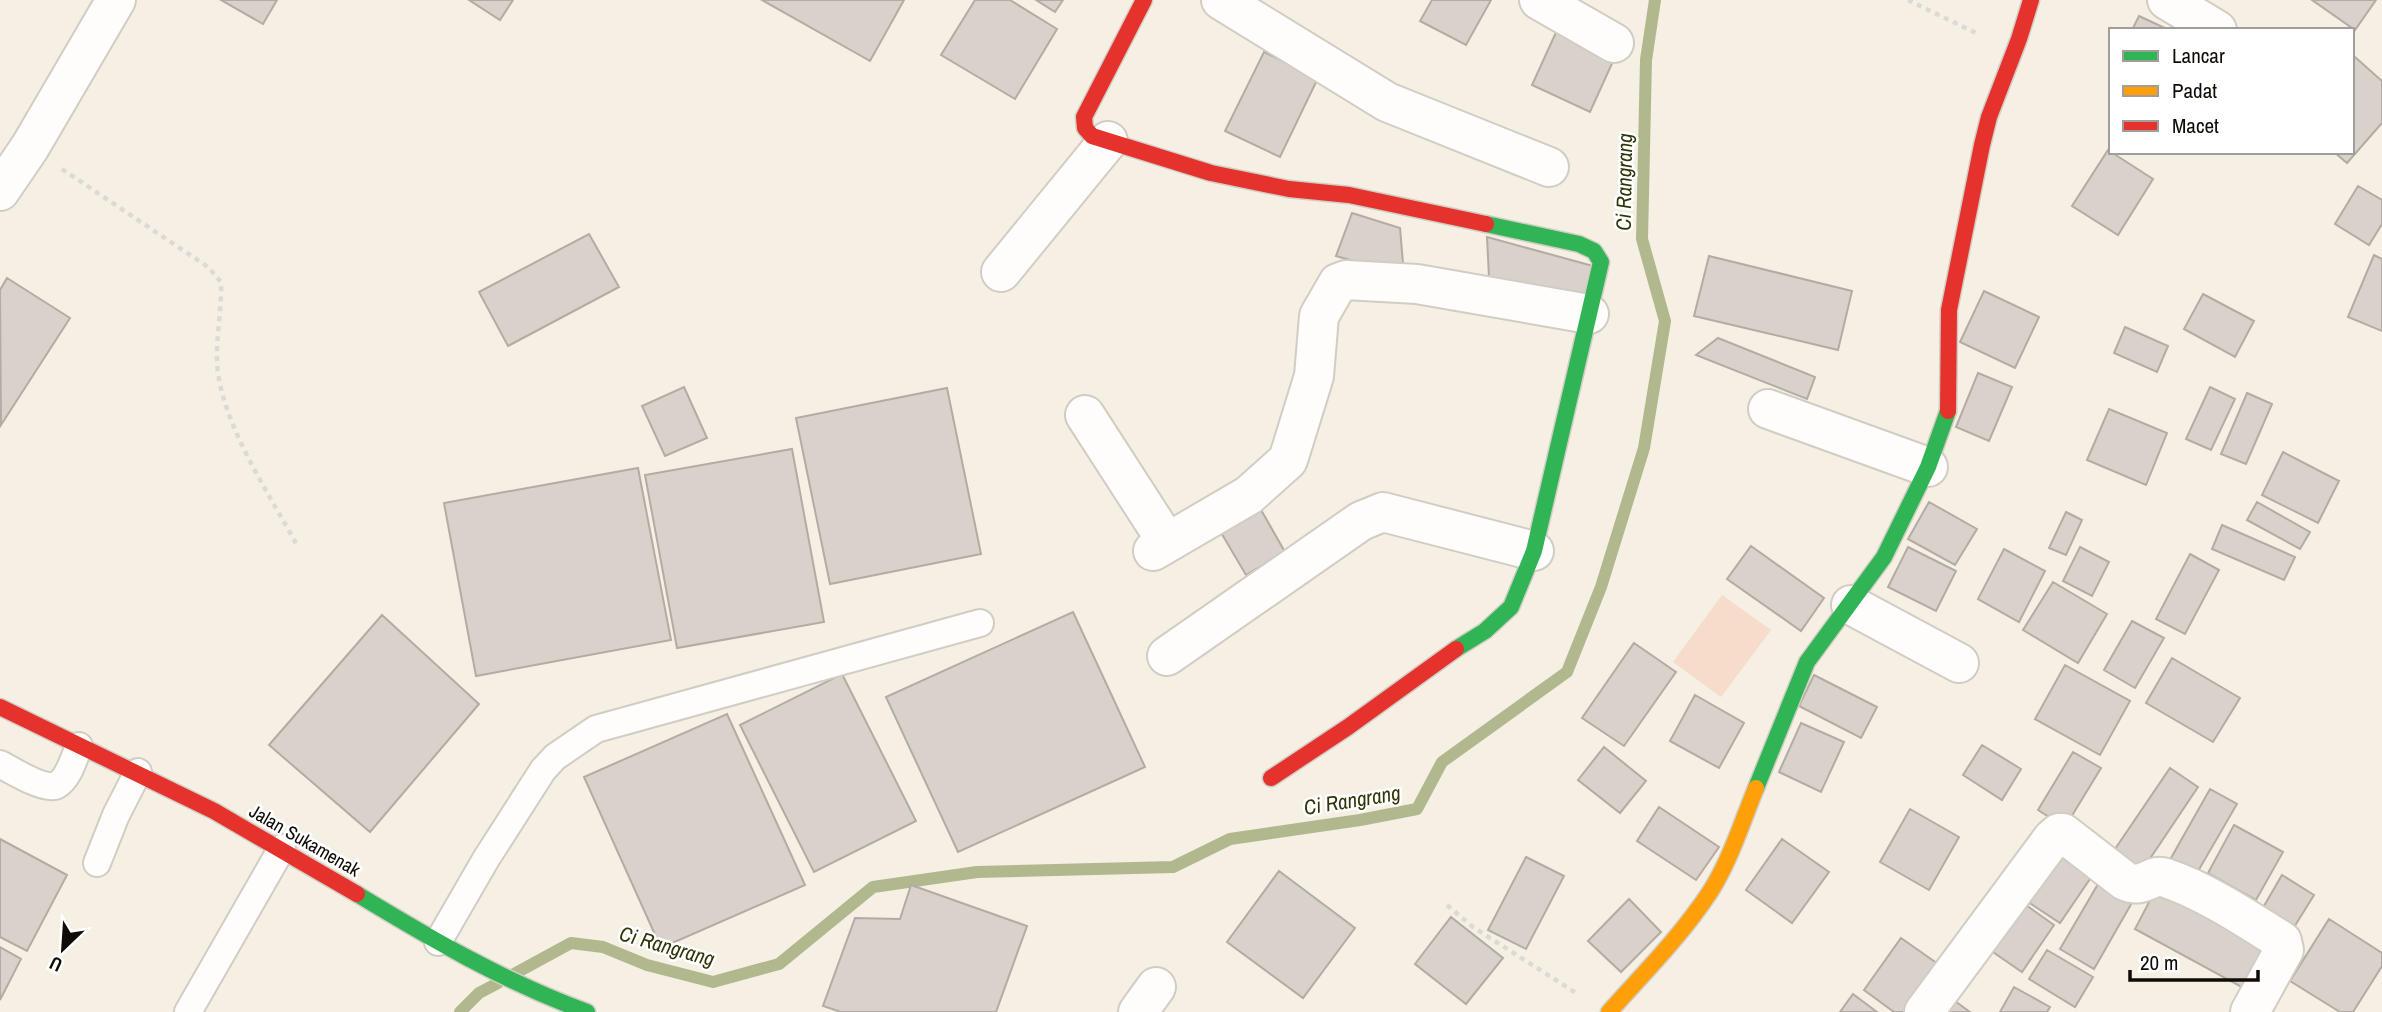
<svg xmlns="http://www.w3.org/2000/svg" width="2382" height="1012" viewBox="0 0 2382 1012" font-family="'Archivo Narrow',sans-serif">
	<rect width="100%" height="100%" fill="#f5efe4"/>
	<path fill="#f7dbcb" d="M 1722,595 L 1771,630 L 1721,697 L 1673,662 Z"/>
	<g fill="none" stroke-linecap="round" stroke-linejoin="round">
		<path stroke="#b1b88e" stroke-width="12" d="M 514,974 L 571,943 L 603,947 L 647,965 L 713,982 L 779,964 L 873,887 L 977,872 L 1173,867 L 1230,839 L 1360,820 L 1417,809 L 1442,762 L 1567,672 L 1601,587 L 1644,448 L 1665,321 L 1642,239 L 1646,60 L 1655,0
			M 460,1012 L 479,993 L 498,983"/>
	</g>
	<path fill="#d8d2ca" stroke="#b2aca4" stroke-width="2" d="M 221,0 L 277,0 L 263,24 Z
		M 469,0 L 513,0 L 500,20 Z
		M 762,0 L 904,0 L 870,61 Z
		M 975,0 L 1010,0 L 1057,29 L 1015,99 L 941,55 Z
		M 1036,0 L 1063,0 L 1055,12 Z
		M 1432,0 L 1491,0 L 1466,45 L 1420,21 Z
		M 2312,0 L 2376,0 L 2355,30 Z
		M 2139,16 L 2169,30 L 2132,30 Z
		M 1557,30 L 1615,57 L 1590,112 L 1532,85 Z
		M 1264,52 L 1318,78 L 1280,157 L 1225,131 Z
		M 2355,57 L 2382,81 L 2382,123 L 2347,163 L 2334,152 L 2352,152 L 2352,59 Z
		M 2108,150 L 2153,179 L 2118,235 L 2072,206 Z
		M 2358,186 L 2382,200 L 2382,224 L 2369,245 L 2335,224 Z
		M 1352,213 L 1400,228 L 1404,275 L 1336,256 Z
		M 589,234 L 619,287 L 508,346 L 479,292 Z
		M 1487,237 L 1593,266 L 1583,304 L 1489,277 Z
		M 2374,255 L 2382,259 L 2382,331 L 2348,317 Z
		M 1709,256 L 1852,291 L 1838,350 L 1694,316 Z
		M 7,278 L 70,318 L 1,425 L 0,290 Z
		M 1984,291 L 2039,317 L 2015,368 L 1960,342 Z
		M 2203,294 L 2254,321 L 2235,357 L 2184,329 Z
		M 2125,327 L 2168,346 L 2157,372 L 2114,353 Z
		M 1718,338 L 1815,377 L 1807,399 L 1696,355 Z
		M 1978,373 L 2012,387 L 1989,441 L 1956,427 Z
		M 684,387 L 707,438 L 665,456 L 642,406 Z
		M 2210,387 L 2235,399 L 2211,450 L 2186,439 Z
		M 947,388 L 981,554 L 830,584 L 796,418 Z
		M 2247,393 L 2272,404 L 2246,464 L 2221,454 Z
		M 2109,409 L 2167,433 L 2146,485 L 2087,460 Z
		M 792,449 L 824,622 L 677,648 L 645,475 Z
		M 2283,452 L 2339,481 L 2318,523 L 2262,495 Z
		M 638,468 L 671,640 L 476,676 L 444,503 Z
		M 1256,501 L 1285,552 L 1246,575 L 1216,524 Z
		M 1929,502 L 1977,529 L 1955,565 L 1908,539 Z
		M 2257,502 L 2310,532 L 2300,549 L 2247,520 Z
		M 2066,512 L 2082,520 L 2066,555 L 2049,548 Z
		M 2222,525 L 2295,557 L 2284,580 L 2212,549 Z
		M 1751,546 L 1824,598 L 1801,631 L 1727,579 Z
		M 1908,547 L 1956,571 L 1936,611 L 1888,587 Z
		M 2080,547 L 2109,562 L 2092,596 L 2063,581 Z
		M 2004,549 L 2045,571 L 2019,622 L 1978,599 Z
		M 2190,554 L 2219,570 L 2185,634 L 2156,619 Z
		M 2053,582 L 2107,614 L 2078,663 L 2023,630 Z
		M 1073,612 L 1145,767 L 958,852 L 886,697 Z
		M 382,615 L 479,704 L 370,832 L 269,745 Z
		M 2132,621 L 2164,638 L 2135,688 L 2104,670 Z
		M 1634,643 L 1676,672 L 1624,746 L 1582,718 Z
		M 2172,658 L 2240,698 L 2213,742 L 2146,703 Z
		M 2065,665 L 2130,701 L 2100,755 L 2035,719 Z
		M 842,674 L 916,821 L 814,872 L 740,725 Z
		M 1814,675 L 1877,707 L 1861,738 L 1799,706 Z
		M 1695,695 L 1744,723 L 1719,768 L 1670,741 Z
		M 727,714 L 805,885 L 661,948 L 584,777 Z
		M 1801,723 L 1844,742 L 1821,792 L 1779,772 Z
		M 1982,745 L 2021,769 L 2002,800 L 1963,775 Z
		M 1604,747 L 1646,781 L 1620,813 L 1578,780 Z
		M 2073,752 L 2101,768 L 2065,827 L 2038,810 Z
		M 2170,768 L 2198,787 L 2139,875 L 2111,855 Z
		M 2210,789 L 2237,804 L 2197,873 L 2171,858 Z
		M 1659,807 L 1719,847 L 1696,880 L 1637,841 Z
		M 1910,809 L 1959,837 L 1929,890 L 1880,862 Z
		M 2234,825 L 2283,852 L 2256,900 L 2208,873 Z
		M 0,839 L 67,875 L 27,951 L 0,937 Z
		M 1782,839 L 1829,872 L 1792,923 L 1746,890 Z
		M 2058,849 L 2094,873 L 2060,923 L 2025,900 Z
		M 1526,857 L 1564,876 L 1526,949 L 1488,930 Z
		M 1279,871 L 1355,928 L 1303,998 L 1227,942 Z
		M 2282,875 L 2314,895 L 2288,937 L 2257,918 Z
		M 2101,879 L 2134,899 L 2094,969 L 2060,949 Z
		M 911,885 L 1027,926 L 996,1012 L 841,1012 L 823,1006 L 855,918 L 900,919 Z
		M 2157,887 L 2270,948 L 2247,990 L 2135,929 Z
		M 1629,899 L 1661,932 L 1621,972 L 1588,941 Z
		M 2023,903 L 2054,925 L 2022,972 L 1990,950 Z
		M 1451,917 L 1503,958 L 1466,1004 L 1415,964 Z
		M 2329,919 L 2382,953 L 2382,966 L 2353,1012 L 2340,1012 L 2290,981 Z
		M 1901,938 L 1938,964 L 1904,1012 L 1894,1012 L 1864,990 Z
		M 0,947 L 21,959 L 0,1000 Z
		M 2047,950 L 2093,977 L 2075,1007 L 2029,979 Z
		M 2014,987 L 2050,1007 L 2047,1012 L 2000,1012 Z
		M 1853,994 L 1877,1012 L 1840,1012 Z
		M 1948,996 L 1970,1012 L 1937,1012 Z"/>
	<g fill="none" stroke-linecap="round" stroke-linejoin="round">
		<g stroke="#d2cdc4" stroke-width="30">
			<path id="lane" d="M 0,764 C 11,770 47,792 57,785 C 69,778 74,758 79,746
				M 97,863 L 116,815 L 138,772
				M 438,942 L 486,859 L 543,770 L 555,757 L 596,729 L 980,623
				M 188,1012 L 282,848"/>
		</g>
		<g stroke="#d2cdc4" stroke-width="42">
			<path id="street" d="M 1221,0 L 1387,102 L 1549,167
				M 1539,0 L 1614,43
				M 2167,0 L 2217,30
				M 0,191 L 30,147 L 116,0
				M 1001,272 L 1108,141
				M 1768,409 L 1928,467
				M 1085,415 L 1167,542
				M 1153,551 L 1249,495 L 1288,460 L 1314,376 L 1319,316 L 1338,283 L 1346,280 L 1417,284 L 1589,314
				M 1851,605 L 1959,663
				M 1167,656 L 1361,521 L 1383,512 L 1534,551
				M 1138,1012 L 1156,987
				M 1924,1012 L 2052,839 L 2059,833 L 2063,833 L 2125,881 C 2145,890 2151,872 2166,878 C 2205,891 2247,919 2282,941 L 2284,950 L 2250,1012"/>
		</g>
		<g stroke="#d2cdc4" stroke-width="19">
			<path id="fast" d="M 1456,649 L 1485,631 L 1511,607 L 1534,551 L 1601,262 L 1594,251 L 1579,244 L 1486,224
				M 1756,788 L 1807,662 L 1884,557 L 1928,467 L 1948,411
				M 357,894 C 431,939 505,982 587,1012"/>
		</g>
		<g stroke="#d2cdc4" stroke-width="19">
			<path id="slow" d="M 1609,1012 C 1644,973 1681,936 1710,892 C 1730,861 1742,822 1756,788"/>
		</g>
		<g stroke="#d2cdc4" stroke-width="19">
			<path id="jam" d="M 1144,0 L 1084,117 L 1085,128 L 1092,136 L 1211,173 L 1289,189 L 1349,195 L 1486,224
				M 1948,411 L 1949,310 L 1982,145 L 1989,117 L 2019,39 L 2031,0
				M 0,707 L 214,811 L 357,894
				M 1271,778 L 1348,727 L 1456,649"/>
		</g>
		<path stroke="#dcdad6" stroke-width="4.5" stroke-dasharray="5 5" stroke-linecap="butt" d="M 1908,0 L 1978,34
			M 62,169 L 208,267 L 221,282 C 222,309 216,336 217,362 C 220,422 270,495 298,547
			M 1447,905 L 1473,927 L 1576,993"/>
		<use href="#lane" stroke="#fefdfb" stroke-width="26"/>
		<use href="#street" stroke="#fefdfb" stroke-width="38"/>
		<use href="#fast" stroke="#30b455" stroke-width="16"/>
		<use href="#slow" stroke="#ff9f0a" stroke-width="16"/>
		<use href="#jam" stroke="#e5322d" stroke-width="16"/>
	</g>
	<g text-anchor="middle" dominant-baseline="central" stroke-width="5" stroke-linejoin="round" paint-order="stroke">
		<g font-size="19" fill="#100c05" stroke="#fff">
			<text transform="translate(305 840) rotate(30)">Jalan Sukamenak</text>
		</g>
		<g font-size="21" font-style="italic" fill="#2e3609" stroke="#fff">
			<text transform="translate(1624 182) rotate(-89)">Ci Rangrang</text>
			<text transform="translate(1352 800) rotate(-9)">Ci Rangrang</text>
			<text transform="translate(667 946) rotate(16)">Ci Rangrang</text>
		</g>
	</g>
	<rect x="2109" y="28" width="245" height="126" fill="#ffffff" stroke="#9f9e9b" stroke-width="2"/>
	<rect x="2123" y="51" width="35" height="10" fill="#30b455" stroke="#9f9e9b" stroke-width="2"/>
	<text x="2172" y="63" font-size="21" fill="#100c05">Lancar</text>
	<rect x="2123" y="86" width="35" height="10" fill="#ff9f0a" stroke="#9f9e9b" stroke-width="2"/>
	<text x="2172" y="98" font-size="21" fill="#100c05">Padat</text>
	<rect x="2123" y="121" width="35" height="10" fill="#e5322d" stroke="#9f9e9b" stroke-width="2"/>
	<text x="2172" y="133" font-size="21" fill="#100c05">Macet</text>
	<g transform="translate(63 949) rotate(205)" stroke="#ffffff" stroke-width="5" paint-order="stroke">
	<path d="M0-5L12 26L0 18L-12 26Z" fill="#100c05"/>
	<text y="-10" font-size="19" font-weight="bold" text-anchor="middle" fill="#100c05">U</text>
	</g>
	<path d="M2130 970v10h128v-10" fill="none" stroke="#100c05" stroke-width="3.5"/>
	<text x="2140" y="970" font-size="21" fill="#100c05" stroke="#ffffff" stroke-width="5" paint-order="stroke">20 m</text>
</svg>
